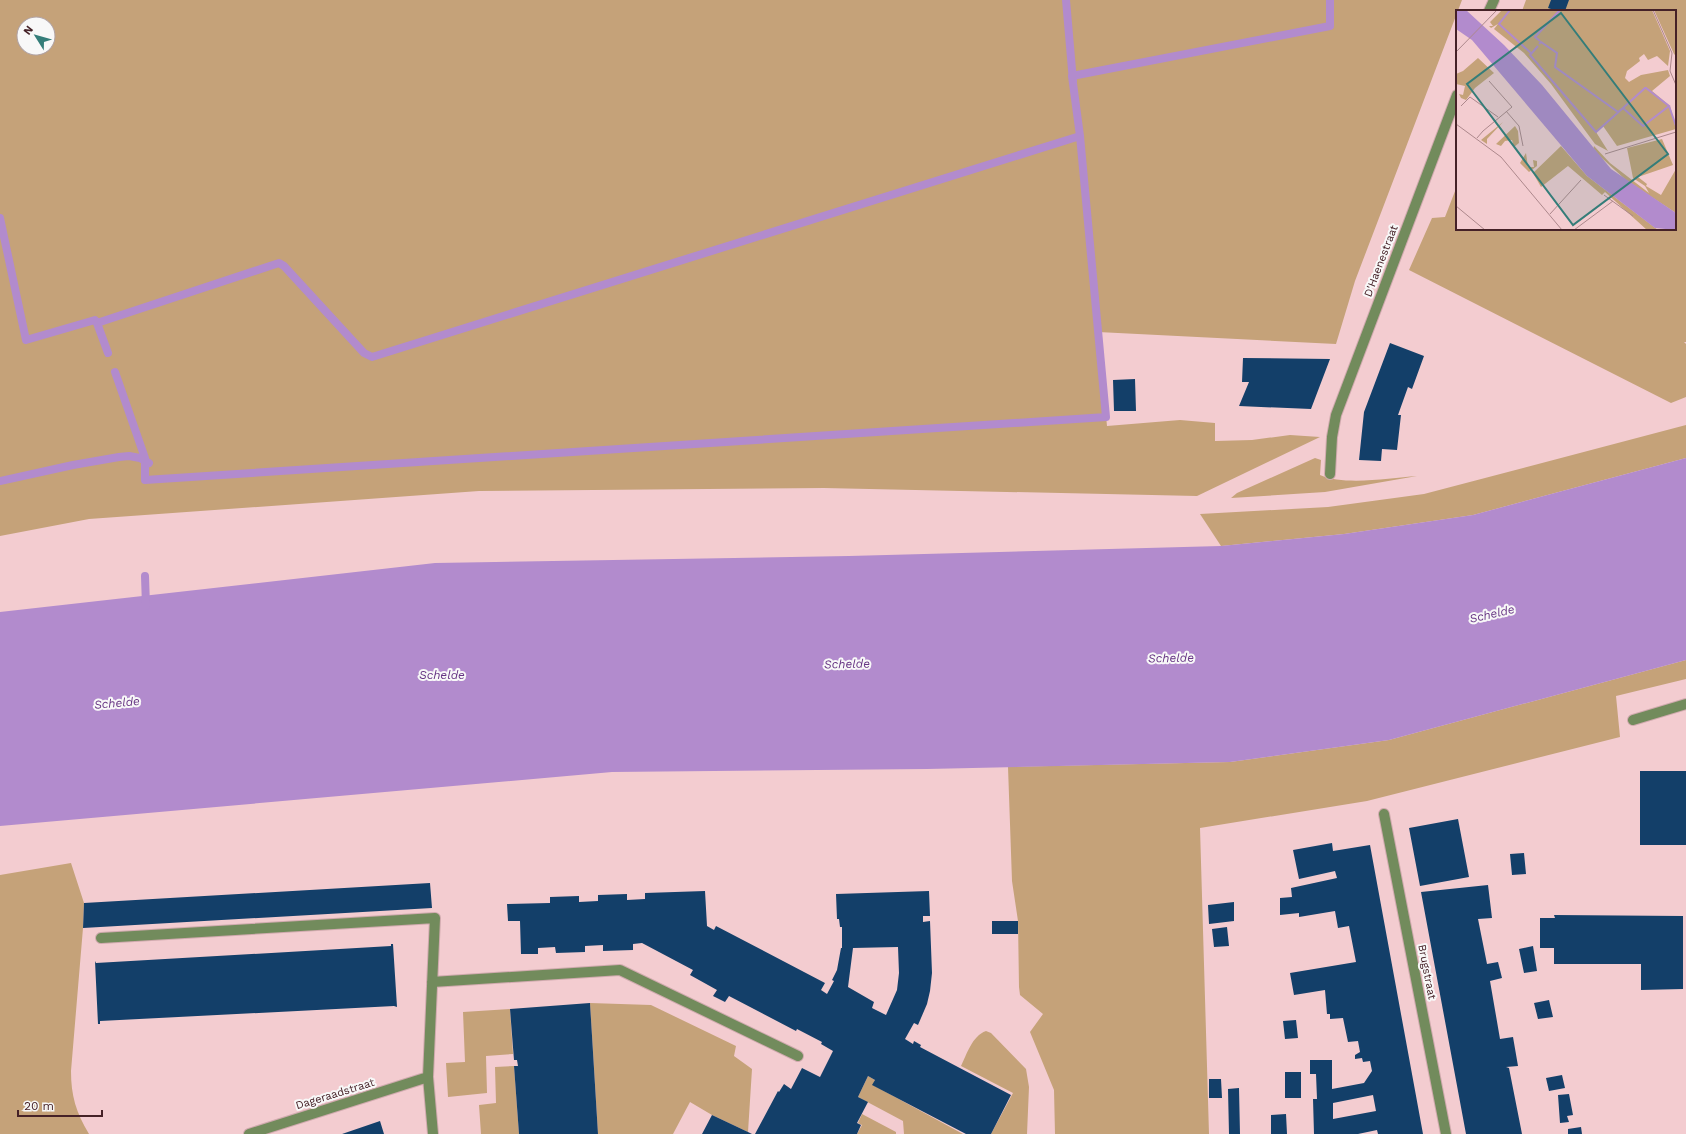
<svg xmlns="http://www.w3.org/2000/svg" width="1686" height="1134" viewBox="0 0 1686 1134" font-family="'Work Sans',sans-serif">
	<rect width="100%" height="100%" fill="#f3ccd0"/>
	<path fill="#c5a279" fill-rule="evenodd" d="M 0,0 L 1462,0 L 1355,281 L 1336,344 L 1098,332 L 1107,426 L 1180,420 L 1215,423 L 1215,441 L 1252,440 L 1290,435 L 1320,437 L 1197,496 L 824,488 L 479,491 L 89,519 L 0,536 ZM 24,24 L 48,24 L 48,48 L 24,48 Z
		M 1526,0 L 1686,0 L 1686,342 L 1684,342 L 1686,344 L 1686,397 L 1671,403 L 1409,270 L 1432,218 L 1445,217 L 1457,186 L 1457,229 L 1675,229 L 1675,11 L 1522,11 Z
		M 1686,425 L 1686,458 L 1473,515 L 1344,534 L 1221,546 L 1200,514 L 1328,507 L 1424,494 Z
		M 1315,458 L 1321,460 L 1320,475 C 1345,486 1390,478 1417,476 L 1325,492 L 1231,498 L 1237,493 Z
		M 1686,660 L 1686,679 L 1616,696 L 1620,737 L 1367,801 L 1200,828 L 1209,1134 L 1055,1134 L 1054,1090 L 1030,1032 L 1043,1014 L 1020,995 L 1019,987 L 1018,921 L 1012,881 L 1008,767 L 1230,762 L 1389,740 Z
		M 71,863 L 84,903 L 83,928 L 71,1071 C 71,1096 76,1112 89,1134 L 0,1134 L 0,875 Z
		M 590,1003 L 651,1005 L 736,1046 L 734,1056 L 752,1069 L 748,1132 L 712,1115 L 690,1102 L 673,1134 L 598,1134 Z
		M 510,1009 L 513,1054 L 486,1056 L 487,1093 L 448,1097 L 446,1063 L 465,1062 L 463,1012 Z
		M 986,1031 L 991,1033 L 1026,1069 L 1029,1087 L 1027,1134 L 991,1134 L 1013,1093 L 961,1066 C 967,1054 972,1036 986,1031 Z
		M 514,1066 L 519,1134 L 481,1134 L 479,1105 L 496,1103 L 495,1067 Z
		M 868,1076 L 875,1080 L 873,1085 L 963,1134 L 904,1134 L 903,1121 L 858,1097 Z
		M 862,1114 L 896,1132 L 896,1134 L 857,1134 L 862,1125 L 858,1123 Z"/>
	<path fill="#b28bcd" d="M 1686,458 L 1686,660 L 1389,740 L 1230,762 L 927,769 L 612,772 L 0,826 L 0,612 L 435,563 L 849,556 L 1221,546 L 1344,534 L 1473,515 Z"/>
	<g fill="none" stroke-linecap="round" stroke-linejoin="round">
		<path stroke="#b28bcd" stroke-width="8" d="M 1066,0 L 1073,81
			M 0,218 L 26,340 L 95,320 L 97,323
			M 108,353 L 97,323 L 279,263 L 284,266 L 364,353 L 372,357 L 1080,136
			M 115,372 L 145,458 L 145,480 L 1106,417 L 1080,136 L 1072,76 L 1330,26 L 1330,0
			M 0,481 L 73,465 L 119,457 L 129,456 L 140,458 L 149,463
			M 145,576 L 146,606"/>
	</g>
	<path fill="#133f69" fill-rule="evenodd" d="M 1551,0 L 1569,0 L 1565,11 L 1557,11 L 1548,8 Z
		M 1390,343 L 1424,356 L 1412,389 L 1408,387 L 1398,415 L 1401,415 L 1397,450 L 1382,449 L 1381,461 L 1359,460 L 1364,412 Z
		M 1243,358 L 1330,359 L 1311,409 L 1239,406 L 1249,382 L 1242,382 Z
		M 1135,379 L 1136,411 L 1114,411 L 1113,380 Z
		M 1640,771 L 1686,771 L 1686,845 L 1640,845 Z
		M 1458,819 L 1469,877 L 1420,886 L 1409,828 Z
		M 1332,843 L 1333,851 L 1370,845 L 1423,1134 L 1378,1134 L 1377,1130 L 1358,1134 L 1314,1134 L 1313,1099 L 1317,1099 L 1316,1074 L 1310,1074 L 1310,1060 L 1332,1060 L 1332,1089 L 1364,1083 L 1372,1071 L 1370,1061 L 1363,1062 L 1362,1058 L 1355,1059 L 1355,1055 L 1360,1052 L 1358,1041 L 1348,1042 L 1343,1018 L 1330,1019 L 1330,1014 L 1327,1014 L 1325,990 L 1294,995 L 1290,973 L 1356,962 L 1349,926 L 1338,928 L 1335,911 L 1299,917 L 1299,913 L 1280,915 L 1280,898 L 1292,897 L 1291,888 L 1337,878 L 1335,871 L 1299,879 L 1293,850 ZM 1373,1095 L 1376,1111 L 1333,1119 L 1333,1103 Z
		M 1524,853 L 1526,874 L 1512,875 L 1510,854 Z
		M 430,883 L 432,908 L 83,928 L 84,903 Z
		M 1488,885 L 1492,918 L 1478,919 L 1487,964 L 1498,962 L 1502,978 L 1490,981 L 1500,1039 L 1513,1037 L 1518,1066 L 1506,1067 L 1509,1068 L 1522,1134 L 1466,1134 L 1421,892 Z
		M 705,891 L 707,926 L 714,930 L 716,926 L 825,983 L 821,990 L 827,994 L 834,981 L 832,980 L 837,970 L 841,948 L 842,948 L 842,927 L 840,927 L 839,919 L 837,919 L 836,894 L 929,891 L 930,916 L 923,916 L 923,922 L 930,921 L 932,973 L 930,991 L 927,1004 L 918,1025 L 914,1023 L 905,1039 L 913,1044 L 914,1041 L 921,1045 L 920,1047 L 1011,1095 L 991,1134 L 966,1134 L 872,1085 L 875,1080 L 868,1076 L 858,1097 L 868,1102 L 857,1123 L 861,1125 L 857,1134 L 755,1134 L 778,1091 L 779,1092 L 784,1084 L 791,1089 L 802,1068 L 820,1077 L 833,1051 L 821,1044 L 822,1042 L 797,1029 L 796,1031 L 729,996 L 725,1002 L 713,996 L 717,990 L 690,975 L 693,970 L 642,943 L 633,944 L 633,950 L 603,951 L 603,945 L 585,946 L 585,952 L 556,953 L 555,947 L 538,948 L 538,954 L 521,954 L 520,921 L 508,921 L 507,904 L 550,903 L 550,897 L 579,896 L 579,902 L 598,901 L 598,895 L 627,894 L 627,900 L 645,899 L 645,893 ZM 898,947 L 899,973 L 897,990 L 886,1015 L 872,1008 L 874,1002 L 848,987 L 853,948 Z
		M 1234,902 L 1234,921 L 1209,924 L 1208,905 Z
		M 1554,915 L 1683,916 L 1683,989 L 1641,990 L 1641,964 L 1554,964 L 1554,948 L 1540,948 L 1540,918 L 1555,918 Z
		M 992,921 L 1018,921 L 1018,934 L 992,934 Z
		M 1227,927 L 1229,946 L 1214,947 L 1212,929 Z
		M 391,944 L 393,944 L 397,1007 L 394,1006 L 100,1021 L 100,1024 L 98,1024 L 95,961 L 96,963 L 391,946 Z
		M 1533,946 L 1537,971 L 1524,973 L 1519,949 Z
		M 1549,1000 L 1553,1017 L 1538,1019 L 1534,1003 Z
		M 590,1003 L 598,1134 L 519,1134 L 514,1066 L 518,1066 L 517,1060 L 514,1060 L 510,1009 Z
		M 1296,1020 L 1298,1038 L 1285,1039 L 1283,1021 Z
		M 1285,1072 L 1301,1072 L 1301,1098 L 1285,1098 Z
		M 1562,1075 L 1565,1088 L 1549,1091 L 1546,1078 Z
		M 1209,1079 L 1221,1079 L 1222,1098 L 1209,1098 Z
		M 1239,1088 L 1240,1134 L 1229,1134 L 1228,1089 Z
		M 1569,1094 L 1573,1115 L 1567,1116 L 1569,1122 L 1560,1123 L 1558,1095 Z
		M 1286,1114 L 1287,1134 L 1271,1134 L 1271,1115 Z
		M 712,1115 L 748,1132 L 752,1134 L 702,1134 Z
		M 380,1121 L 384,1134 L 342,1134 Z
		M 1581,1127 L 1582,1134 L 1568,1134 L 1568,1129 Z"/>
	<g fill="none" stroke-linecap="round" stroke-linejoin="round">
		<g stroke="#d0aaae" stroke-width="12">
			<path id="minor" d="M 1489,11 L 1494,0
				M 1330,474 L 1332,437 L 1336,415 L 1457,95
				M 1633,720 L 1686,704
				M 1384,814 L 1446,1134
				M 101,938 L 435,918 L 428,1077 L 433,1134
				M 432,982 L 620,970 L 798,1056
				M 249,1134 L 428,1077"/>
		</g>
		<use href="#minor" stroke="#728b5c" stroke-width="10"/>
	</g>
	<g text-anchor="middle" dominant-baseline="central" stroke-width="4" stroke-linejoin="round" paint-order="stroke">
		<g font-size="11" fill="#452127" stroke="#f8f8f8">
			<text transform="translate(1381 261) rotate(-69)">D'Haenestraat</text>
			<text transform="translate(1427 972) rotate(79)">Brugstraat</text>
			<text transform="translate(335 1094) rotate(-17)">Dageraadstraat</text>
		</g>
		<g font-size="12" font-style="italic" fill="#673584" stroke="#f8f8f8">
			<text transform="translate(1492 614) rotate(-13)">Schelde</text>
			<text transform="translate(1171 658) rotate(-1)">Schelde</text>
			<text transform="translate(847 664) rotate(-1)">Schelde</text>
			<text x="442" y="675">Schelde</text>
			<text transform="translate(117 703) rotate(-5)">Schelde</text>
		</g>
	</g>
	<g transform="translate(1456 10)">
		<rect width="220" height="220" fill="#f3ccd0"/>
		<path d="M 46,0 L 196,0 L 214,41 L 212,56 L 201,46 L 192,50 L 188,44 L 183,48 L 184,51 L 171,61 L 169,68 L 173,72 L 185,65 L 212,60 L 214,66 L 196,81 L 214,96 L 220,119 L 161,136 L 147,116 L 140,122 L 152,141 L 139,134 L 95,74 L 68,43 L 38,19 L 42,14 L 35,18 L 33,16 L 37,16 L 34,12 ZM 198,0 L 220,0 L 220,46 L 218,44 ZM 22,48 L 38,63 L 19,78 L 10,90 L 5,88 L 3,84 L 7,85 L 9,76 L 0,74 L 0,64 L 7,61 ZM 47,112 L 31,129 L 31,134 L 25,130 ZM 59,116 L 62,121 L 63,133 L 58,137 L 56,130 L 49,131 L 45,136 L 40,134 ZM 206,129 L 217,155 L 182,167 L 191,174 L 190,176 L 205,185 L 220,159 L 220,203 L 171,171 L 137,140 L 138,136 L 154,153 L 193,183 L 189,176 L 177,168 L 171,138 ZM 105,136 L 131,166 L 202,220 L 191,220 L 149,182 L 146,185 L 112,156 L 85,177 L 77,163 ZM 70,143 L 72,157 L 78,157 L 77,150 L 81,151 L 81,156 L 73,162 L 64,153 Z" fill="#c5a279"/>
		<path d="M 0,0 L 10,0 L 48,35 L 86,75 L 155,159 L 220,203 L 220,220 L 199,218 L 131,166 L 16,30 L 0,19 Z" fill="#b28bcd"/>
		<path fill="none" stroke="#b28bcd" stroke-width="2" d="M 54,0 L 43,14 L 76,44M 84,31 L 79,27 L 104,0M 83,34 L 85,32 L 101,43 L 99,57 L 162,102M 82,36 L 74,45 L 140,122 L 167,98 L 187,116 L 213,96 L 190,78 L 189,78 L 167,98 L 162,102M 213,96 L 220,116"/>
		<path fill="none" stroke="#ad888c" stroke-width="1" d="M 197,0 L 216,43 L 214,61 L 220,75M 0,42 L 41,0M 5,96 L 14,87 L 42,107M 50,101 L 63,116 L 67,136M 0,114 L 45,147 L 106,220M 21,128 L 27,121 L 56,97 L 33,71M 149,144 L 220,122M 148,185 L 177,206M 0,196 L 29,220M 94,204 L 125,170M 118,220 L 157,191"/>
		<path fill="#347d79" fill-opacity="0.15" stroke="#347d79" stroke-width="2" d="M 105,3 L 212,144 L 117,215 L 11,74 Z"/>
		<rect width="220" height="220" fill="none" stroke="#452127" stroke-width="2"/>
	</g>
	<g transform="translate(36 36) rotate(307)"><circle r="19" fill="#f8f8f8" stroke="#b0a2a4"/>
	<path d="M0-3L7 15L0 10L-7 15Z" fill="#347d79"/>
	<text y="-6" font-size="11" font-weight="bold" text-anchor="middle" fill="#452127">N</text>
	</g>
	<path d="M18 1110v6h84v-6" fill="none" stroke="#452127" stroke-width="2"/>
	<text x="24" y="1110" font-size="12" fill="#452127" stroke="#f8f8f8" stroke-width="3" paint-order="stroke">20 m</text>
</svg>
